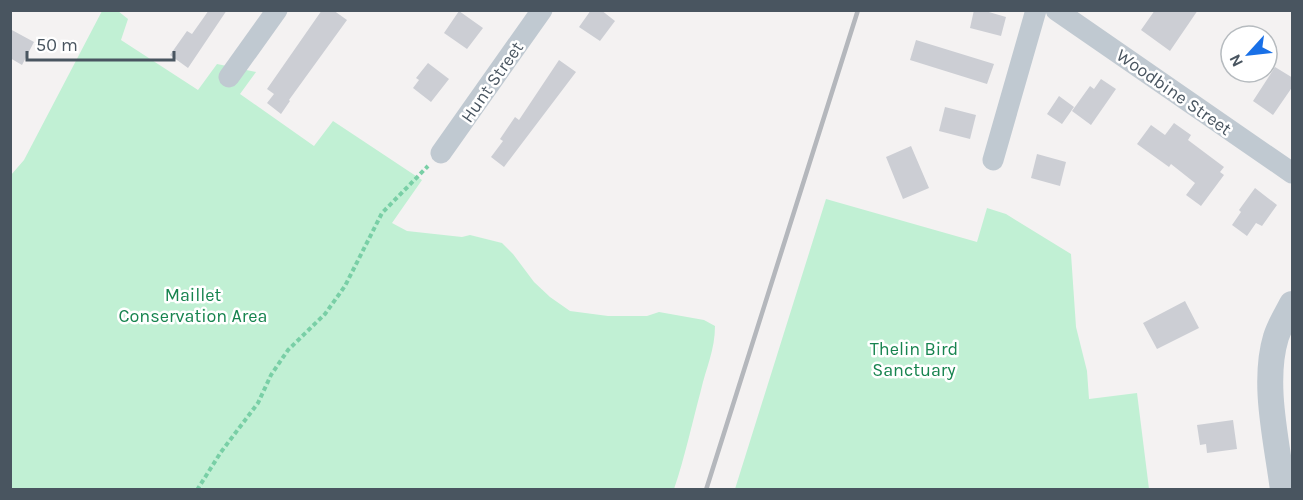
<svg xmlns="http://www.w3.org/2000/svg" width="1303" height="500" viewBox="0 0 1303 500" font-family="Karla,sans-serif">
	<rect width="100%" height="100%" fill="#f4f2f2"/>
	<path fill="#c1f0d4" d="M 102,11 L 118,11 L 128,19 L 121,40 L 198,90 L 217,64 L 256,72 L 240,94 L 314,146 L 333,121 L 422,180 L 392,223 L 407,231 L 462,237 L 470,235 L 502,243 L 513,254 L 534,282 L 550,297 L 570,311 L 608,316 L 647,316 L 659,312 L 704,320 L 715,326 C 715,350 706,368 701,390 C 692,423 685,457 674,489 L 11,490 L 11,175 L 24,160 Z
		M 826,199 L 977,242 L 987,208 L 1006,214 L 1071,254 L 1076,327 L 1087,371 L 1089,399 L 1137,393 L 1149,489 L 735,489 Z"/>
	<path fill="#ccced4" d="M 209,10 L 227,10 L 188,68 L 170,55 L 187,31 L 192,34 Z
		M 322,10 L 333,10 L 347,20 L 289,100 L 290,101 L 281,114 L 267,103 L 274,94 L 267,89 Z
		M 591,10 L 601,10 L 615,21 L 600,41 L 579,27 Z
		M 974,10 L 982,10 L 1006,17 L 1001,36 L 970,28 Z
		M 1155,10 L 1198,10 L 1170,51 L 1141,30 Z
		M 459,11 L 483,28 L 467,49 L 444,33 Z
		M 10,29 L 34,42 L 22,65 L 10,58 Z
		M 916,40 L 994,64 L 987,84 L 910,60 Z
		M 559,60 L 576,72 L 504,167 L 491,157 L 503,141 L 500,139 L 515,117 L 519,120 Z
		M 428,63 L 449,79 L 431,102 L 413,88 L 419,80 L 416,78 Z
		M 1275,67 L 1293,78 L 1293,86 L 1273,115 L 1253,101 Z
		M 1101,79 L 1116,89 L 1091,125 L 1072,111 L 1090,86 L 1094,89 Z
		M 1059,96 L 1074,107 L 1062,124 L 1047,114 Z
		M 945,107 L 976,115 L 970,139 L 939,131 Z
		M 1174,123 L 1191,135 L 1188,140 L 1224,167 L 1220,172 L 1224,175 L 1201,206 L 1186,195 L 1195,183 L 1171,164 L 1169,167 L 1137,144 L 1151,125 L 1165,135 Z
		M 911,146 L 929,188 L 903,199 L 886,157 Z
		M 1037,154 L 1066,162 L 1060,186 L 1031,178 Z
		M 1255,188 L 1277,205 L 1262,226 L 1256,223 L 1247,236 L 1232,225 L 1241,212 L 1239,210 Z
		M 1185,301 L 1199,328 L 1157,349 L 1143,323 Z
		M 1233,420 L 1237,449 L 1207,453 L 1206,444 L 1200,445 L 1197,425 Z"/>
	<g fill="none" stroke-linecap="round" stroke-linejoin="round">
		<path stroke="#79cfa6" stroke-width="4" stroke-dasharray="4.5 3" stroke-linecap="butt" d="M 197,490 L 221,452 L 258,403 L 271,375 L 288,350 L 325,314 L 345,286 L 382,213 L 428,166"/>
		<path stroke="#c0c9d1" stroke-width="21" d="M 1056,10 L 1292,173
			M 229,77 L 277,10
			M 441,153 L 542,10
			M 993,160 L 1036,10"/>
		<path stroke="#c0c9d1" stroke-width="26" d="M 1283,490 C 1277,442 1262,383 1276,337 C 1280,325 1286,315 1292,304"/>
		<path stroke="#b4b7bc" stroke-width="4.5" d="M 706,490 L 858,10"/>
	</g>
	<g text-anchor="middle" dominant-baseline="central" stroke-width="5" stroke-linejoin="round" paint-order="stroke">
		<g font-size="18" fill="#495560" stroke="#fff">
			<text transform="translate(492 82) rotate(-55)">Hunt Street</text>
			<text transform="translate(1174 92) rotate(35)">Woodbine Street</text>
		</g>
		<g font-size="18" fill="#17844f" stroke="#fff">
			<text x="193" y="295">Maillet<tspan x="193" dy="21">Conservation Area</tspan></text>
			<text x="914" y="349">Thelin Bird<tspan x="914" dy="21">Sanctuary</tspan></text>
		</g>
	</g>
	<rect width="1303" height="500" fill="none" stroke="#495560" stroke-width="24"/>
	<g transform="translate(1249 54) rotate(243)"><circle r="28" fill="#ffffff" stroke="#b6bbbf" stroke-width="1.5"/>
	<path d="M0-4.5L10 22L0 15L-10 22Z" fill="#1970e7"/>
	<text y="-9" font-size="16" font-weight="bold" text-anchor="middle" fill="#495560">N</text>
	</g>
	<path d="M27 51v9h147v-9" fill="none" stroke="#495560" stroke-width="3"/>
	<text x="36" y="51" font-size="18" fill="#495560" stroke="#ffffff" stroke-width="4.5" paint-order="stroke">50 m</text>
</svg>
